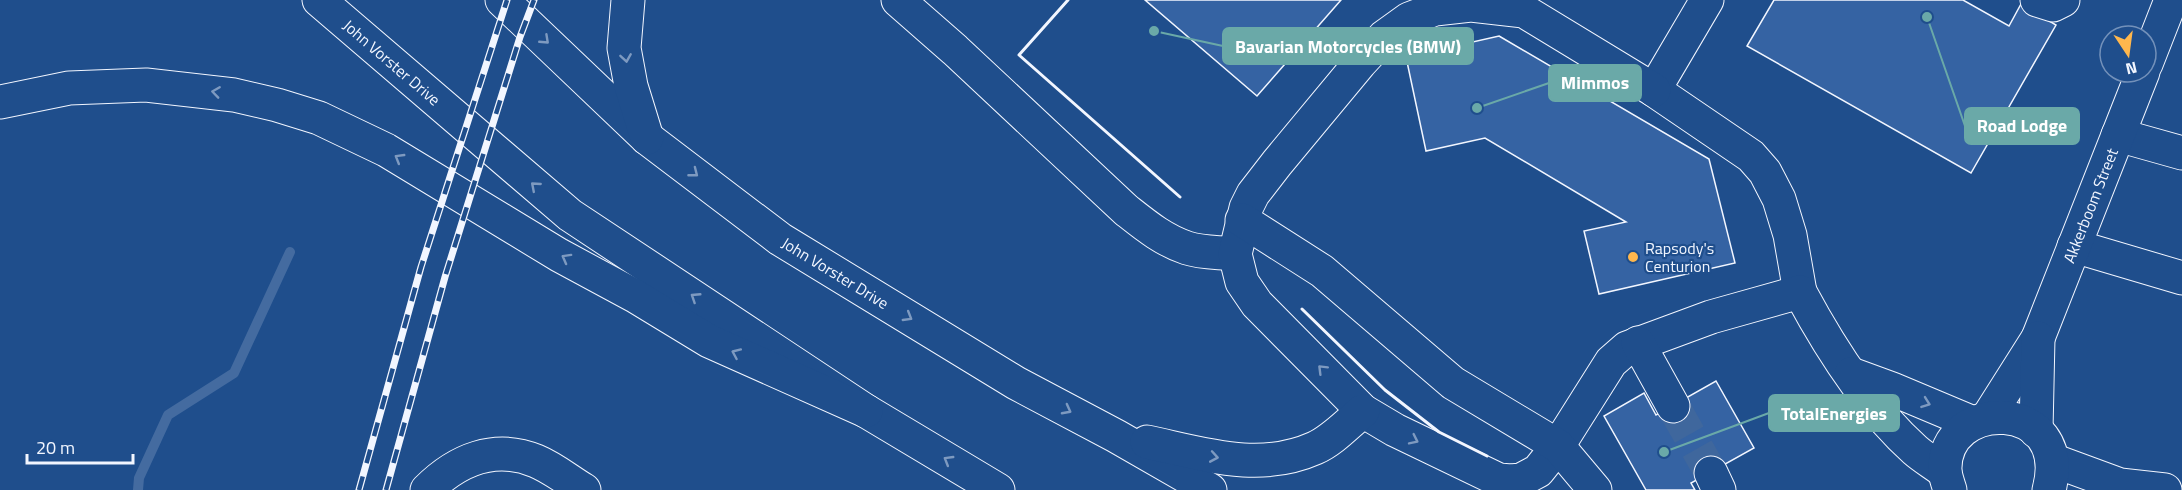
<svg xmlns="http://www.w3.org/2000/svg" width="2182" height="490" viewBox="0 0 2182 490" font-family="'Titillium Web',sans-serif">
	<rect width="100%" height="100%" fill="#1f4e8c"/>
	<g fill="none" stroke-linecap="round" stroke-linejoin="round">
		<path stroke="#446ba0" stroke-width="10" d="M 138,490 L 139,478 L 168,415 L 234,373 L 290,252"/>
	</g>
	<path fill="#3563a3" stroke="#f2f6ff" stroke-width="1.5" d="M 1145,0 L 1341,0 L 1257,96 Z
		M 1774,0 L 1963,0 L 2009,26 L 2021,4 L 2056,25 L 1971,173 L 1747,46 Z
		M 1499,36 L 1709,159 L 1735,263 L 1599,294 L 1584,231 L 1626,222 L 1485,138 L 1426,151 L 1406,57 Z
		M 1716,381 L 1754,448 L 1691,483 L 1695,490 L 1646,490 L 1604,416 L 1644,393 L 1656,415 Z"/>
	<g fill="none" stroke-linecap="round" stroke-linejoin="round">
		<path stroke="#3f679d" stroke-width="33" stroke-dasharray="33 16" stroke-linecap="butt" d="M 1673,406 L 1711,473"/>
		<g stroke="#f2f6ff" stroke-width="35">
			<g id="minor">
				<path d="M 898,0 L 955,50 L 1126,210 C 1145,225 1163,240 1187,248 C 1202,253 1219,252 1235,254"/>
				<path d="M 1707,0 L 1654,90 L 1751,156 L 1765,172 L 1779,199 L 1790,235 L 1800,292"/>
				<path d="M 2037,0 L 2053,5 L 2063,0"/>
				<path d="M 2146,64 L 2171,0"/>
				<path d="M 1654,90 L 1524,11 L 1471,5 L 1435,9 L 1409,19 L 1384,37 L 1360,63 L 1277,163 L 1253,194 L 1246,208 L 1235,254 L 1242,282 L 1257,304 L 1363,411 L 1395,430 L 1499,480 L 1511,481 L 1521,480 L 1538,471 L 1558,446 L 1611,362 L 1627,348 L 1711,317 L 1800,292 C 1830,348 1867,407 1915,450 C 1924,458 1935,464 1945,472"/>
				<path d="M 2118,135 L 2182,153"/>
				<path d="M 1242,220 L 1322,271 L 1453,383 L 1558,446 L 1595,490"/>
				<path d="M 2074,246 L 2182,278"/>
				<path d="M 1638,343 L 1673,406"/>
				<path d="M 1851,374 L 1892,389 L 1973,423"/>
				<path id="s1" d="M 1988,417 L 2038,338 L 2143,72"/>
				<path d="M 2036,431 L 2038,338"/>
				<path d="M 2052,460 L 2120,485 L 2165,490"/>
				<path d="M 1711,473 L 1719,490"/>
				<path d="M 427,490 C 457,460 495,444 536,461 C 553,468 569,481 584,490"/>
				<path d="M 1950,490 C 1948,484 1946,478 1945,472 C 1941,396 2074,397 2049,490"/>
			</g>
		</g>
		<g stroke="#f2f6ff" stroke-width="35">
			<g id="major">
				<path id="s2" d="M 319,0 L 570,215 L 866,411 L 998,490"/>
				<path id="s3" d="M 502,0 L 647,138 L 780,239 L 1016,383 L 1116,436 L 1210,490"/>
				<path d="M 1147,442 C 1204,454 1259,473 1315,448 C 1333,440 1348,423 1363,411"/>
			</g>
		</g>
		<g stroke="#f2f6ff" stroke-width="35">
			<path id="highway" d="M 628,0 L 624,48 L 631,86 L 647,138
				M 0,102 L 69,88 L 146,85 L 234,95 L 277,105 L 319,118 L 386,150 L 559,255 L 635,296 L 709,341 L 866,411"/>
		</g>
		<use href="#minor" stroke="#1f4e8c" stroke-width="33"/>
		<use href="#major" stroke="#1f4e8c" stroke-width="33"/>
		<use href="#highway" stroke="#1f4e8c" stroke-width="33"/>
		<g stroke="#f2f6ff" stroke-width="7">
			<path id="rail" d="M 359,490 L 421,267 L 507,0
				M 386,490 L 445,277 L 520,37 L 534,0"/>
		</g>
		<use href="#rail" stroke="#1f4e8c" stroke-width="4.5" stroke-dasharray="14" stroke-linecap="butt"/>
		<path stroke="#f2f6ff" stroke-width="3" d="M 1068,0 L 1019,55 L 1180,197
			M 1302,309 L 1385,390 L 1439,432 L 1487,456"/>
	</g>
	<defs><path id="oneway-chevron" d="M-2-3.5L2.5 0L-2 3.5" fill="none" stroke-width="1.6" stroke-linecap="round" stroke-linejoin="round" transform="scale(1.5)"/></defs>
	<g stroke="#7e9ac0">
		<use href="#oneway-chevron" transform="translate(545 40) rotate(43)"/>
		<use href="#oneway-chevron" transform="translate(626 58) rotate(81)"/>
		<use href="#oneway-chevron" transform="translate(216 92) rotate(-172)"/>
		<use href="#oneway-chevron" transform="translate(399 158) rotate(-149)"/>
		<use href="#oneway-chevron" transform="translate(694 173) rotate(38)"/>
		<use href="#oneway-chevron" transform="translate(535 186) rotate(-139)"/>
		<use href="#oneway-chevron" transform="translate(566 258) rotate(-151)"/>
		<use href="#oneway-chevron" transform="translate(695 297) rotate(-147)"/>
		<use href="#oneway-chevron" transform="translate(908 317) rotate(31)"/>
		<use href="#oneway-chevron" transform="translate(736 353) rotate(-156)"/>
		<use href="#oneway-chevron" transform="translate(1322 369) rotate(-135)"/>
		<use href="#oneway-chevron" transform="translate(1926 403) rotate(20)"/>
		<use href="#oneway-chevron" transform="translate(1067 410) rotate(28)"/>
		<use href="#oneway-chevron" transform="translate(1414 440) rotate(26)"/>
		<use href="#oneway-chevron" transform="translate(1214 457) rotate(10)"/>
		<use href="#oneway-chevron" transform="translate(948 460) rotate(-149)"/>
	</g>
	<circle fill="#ffb74d" stroke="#1f4e8c" stroke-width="2" cx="1633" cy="257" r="6"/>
	<g text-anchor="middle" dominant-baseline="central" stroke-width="4.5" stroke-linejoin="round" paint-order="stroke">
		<g font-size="16" fill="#f2f6ff" stroke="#1f4e8c">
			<text stroke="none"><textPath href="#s2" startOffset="96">John Vorster Drive</textPath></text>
			<text stroke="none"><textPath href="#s1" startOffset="236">Akkerboom Street</textPath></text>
			<text stroke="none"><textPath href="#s3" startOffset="432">John Vorster Drive</textPath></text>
		</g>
		<g font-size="16" fill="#f2f6ff" stroke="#1f4e8c" text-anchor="start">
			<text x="1645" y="248">Rapsody's<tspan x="1645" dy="18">Centurion</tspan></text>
		</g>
	</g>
	<path fill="none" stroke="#6aa9a8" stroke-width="2" d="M1154 31L1223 46M1477 108L1549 83M1927 17L1965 126M1664 452L1769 413"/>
	<g fill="#6aa9a8" stroke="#1f4e8c" stroke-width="2">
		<circle cx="1154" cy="31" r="6"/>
		<circle cx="1477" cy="108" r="6"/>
		<circle cx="1927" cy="17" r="6"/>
		<circle cx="1664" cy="452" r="6"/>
	</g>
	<g fill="#6aa9a8" stroke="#6aa9a8" stroke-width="2">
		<rect x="1223" y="28" width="250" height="36" rx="6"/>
		<rect x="1549" y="65" width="92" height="36" rx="6"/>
		<rect x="1965" y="108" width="114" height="36" rx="6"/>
		<rect x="1769" y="395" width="130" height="36" rx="6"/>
	</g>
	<g font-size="18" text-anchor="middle" font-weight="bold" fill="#fff">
		<text x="1348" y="53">Bavarian Motorcycles (BMW)</text>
		<text x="1595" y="89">Mimmos</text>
		<text x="2022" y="132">Road Lodge</text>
		<text x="1834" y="420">TotalEnergies</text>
	</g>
	<g transform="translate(2128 54) rotate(167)"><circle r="28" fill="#1f4e8c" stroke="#7391ba" stroke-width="1.5"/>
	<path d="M0-4.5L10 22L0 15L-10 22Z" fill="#ffb74d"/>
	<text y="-9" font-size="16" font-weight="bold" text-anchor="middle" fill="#f2f6ff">N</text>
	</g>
	<path d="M27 454v9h106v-9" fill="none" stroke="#f2f6ff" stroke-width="3"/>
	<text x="36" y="454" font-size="18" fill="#f2f6ff" stroke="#1f4e8c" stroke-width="4.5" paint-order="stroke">20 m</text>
</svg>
